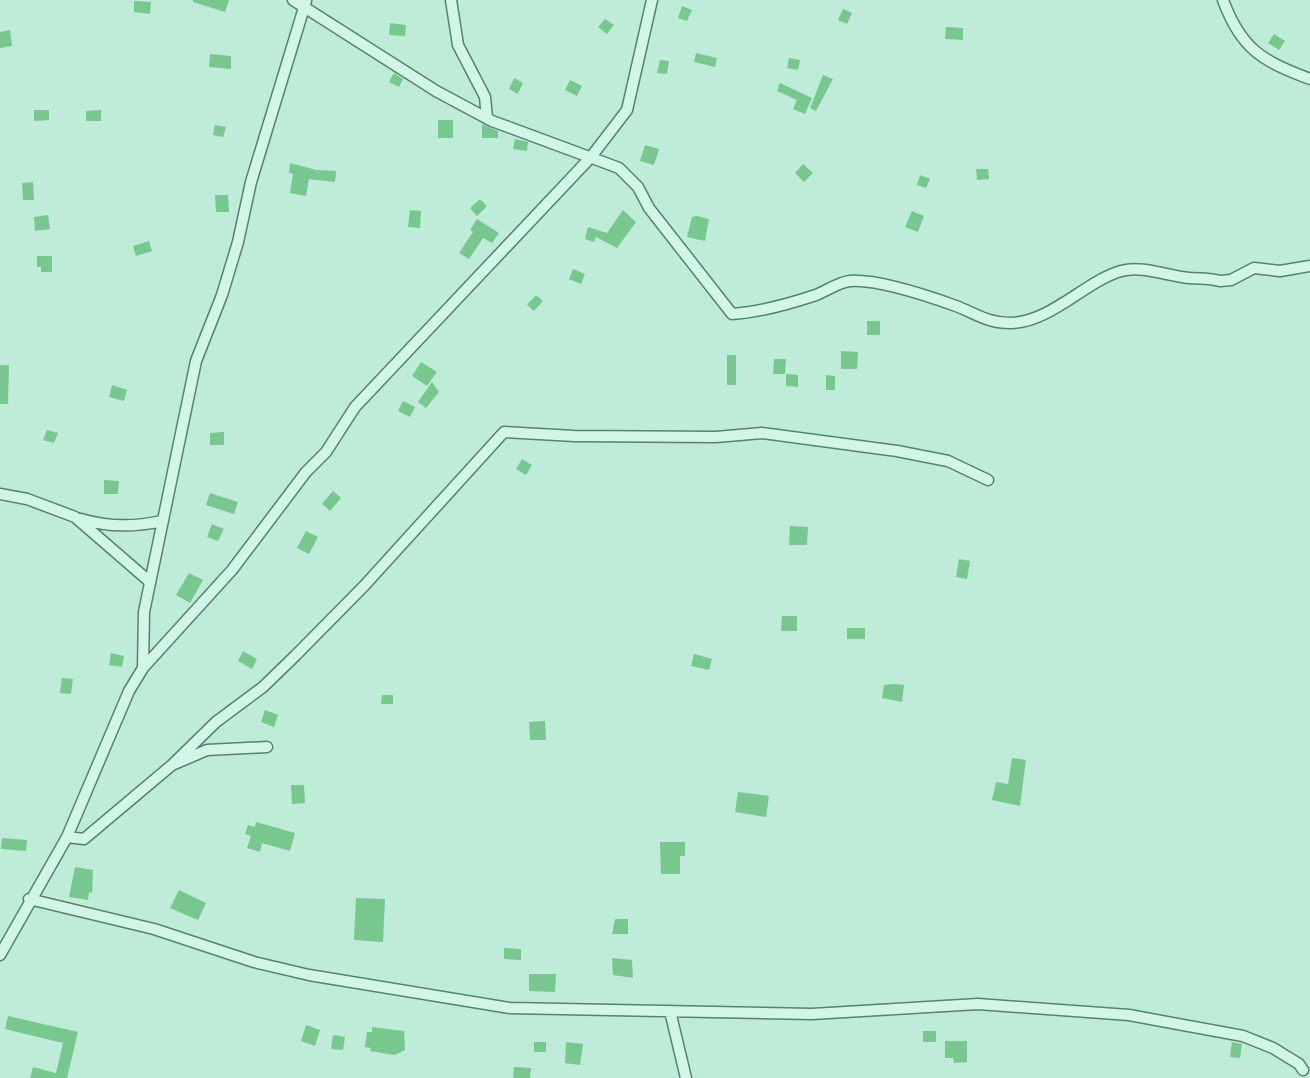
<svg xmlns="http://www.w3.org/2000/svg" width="1310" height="1078" viewBox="0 0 1310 1078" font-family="'Roboto Serif',serif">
	<rect width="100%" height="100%" fill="#bfebd9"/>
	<path fill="#77c78f" d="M 193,0 L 229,0 L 225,12 L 193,2 Z
		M 134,1 L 151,2 L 150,14 L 134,12 Z
		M 682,6 L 692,10 L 687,21 L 678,18 Z
		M 843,9 L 852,13 L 847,24 L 838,20 Z
		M 605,19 L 614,25 L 607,34 L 598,27 Z
		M 390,23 L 406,25 L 405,36 L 389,35 Z
		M 946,27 L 963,28 L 963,40 L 945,39 Z
		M 10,30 L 12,46 L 0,48 L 0,32 Z
		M 1274,34 L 1285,41 L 1279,50 L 1268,43 Z
		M 696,53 L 717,58 L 715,67 L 694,62 Z
		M 210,54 L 231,56 L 231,69 L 209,67 Z
		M 789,58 L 800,60 L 798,70 L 787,68 Z
		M 660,60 L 669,61 L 667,74 L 657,73 Z
		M 394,73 L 403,79 L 399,87 L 389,82 Z
		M 823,75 L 833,79 L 816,111 L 810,108 Z
		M 514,78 L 523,83 L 518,94 L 509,89 Z
		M 570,80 L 582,86 L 577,96 L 565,90 Z
		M 780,83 L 812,98 L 805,114 L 793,109 L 797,100 L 777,91 Z
		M 34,110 L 49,110 L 49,120 L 34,121 Z
		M 101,110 L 101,121 L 86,121 L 86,111 Z
		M 438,120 L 453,120 L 453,138 L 438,138 Z
		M 482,124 L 498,131 L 498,138 L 482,138 Z
		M 215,125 L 226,127 L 223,137 L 213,135 Z
		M 515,139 L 528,142 L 527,151 L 513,149 Z
		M 645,145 L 659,149 L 654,165 L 640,161 Z
		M 290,163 L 316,170 L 336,171 L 335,182 L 309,179 L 306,196 L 290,193 L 293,174 L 289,173 Z
		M 803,164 L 813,173 L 804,182 L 795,173 Z
		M 976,169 L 988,169 L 989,179 L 977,180 Z
		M 920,175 L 930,179 L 926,188 L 917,185 Z
		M 33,182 L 34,200 L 23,200 L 22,183 Z
		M 215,195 L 228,195 L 229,212 L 216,212 Z
		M 480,199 L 487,206 L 477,216 L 470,208 Z
		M 410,210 L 421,211 L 420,228 L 408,227 Z
		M 623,210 L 636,222 L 617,248 L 596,237 L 594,242 L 585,239 L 588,227 L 607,233 Z
		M 912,211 L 924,216 L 918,232 L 905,227 Z
		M 48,215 L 50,229 L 35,231 L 34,217 Z
		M 697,216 L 709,219 L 705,241 L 687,237 L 692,217 Z
		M 477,219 L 499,233 L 492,243 L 483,238 L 469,259 L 459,253 L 473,232 L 470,230 Z
		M 149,241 L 152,251 L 136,256 L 133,246 Z
		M 37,256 L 52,256 L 52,272 L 41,272 L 41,267 L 37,267 Z
		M 573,269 L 585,274 L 581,284 L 569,279 Z
		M 536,295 L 543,301 L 534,311 L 527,305 Z
		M 867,321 L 880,321 L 880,335 L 867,335 Z
		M 841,351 L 858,352 L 857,369 L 841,369 Z
		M 727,355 L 736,355 L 736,385 L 727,385 Z
		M 774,359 L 786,359 L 785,374 L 773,374 Z
		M 421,362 L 437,372 L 427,386 L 412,376 Z
		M 0,365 L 9,365 L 8,404 L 0,404 Z
		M 786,374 L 798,375 L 798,387 L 786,386 Z
		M 826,375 L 835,376 L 835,390 L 826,390 Z
		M 432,382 L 439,392 L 426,408 L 418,402 Z
		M 112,385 L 127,390 L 124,401 L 109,397 Z
		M 403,401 L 415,407 L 410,417 L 398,411 Z
		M 47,430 L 58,433 L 54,443 L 43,440 Z
		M 224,432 L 224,445 L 210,445 L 210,433 Z
		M 522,459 L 532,465 L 526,475 L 516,469 Z
		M 104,480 L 119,481 L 118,494 L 104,494 Z
		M 333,491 L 341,498 L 330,511 L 322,504 Z
		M 210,493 L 238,502 L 234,514 L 206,505 Z
		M 212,524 L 224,529 L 218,541 L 207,537 Z
		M 790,526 L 808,527 L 807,545 L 789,545 Z
		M 306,531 L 318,537 L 309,554 L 297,548 Z
		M 959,559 L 970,561 L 967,579 L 956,577 Z
		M 189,573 L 203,580 L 190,603 L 176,595 Z
		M 782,616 L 797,616 L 797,631 L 781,631 Z
		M 847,628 L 865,628 L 865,639 L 847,639 Z
		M 243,651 L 257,659 L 252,669 L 238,661 Z
		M 111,653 L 124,656 L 122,667 L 109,665 Z
		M 694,654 L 712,659 L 709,670 L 691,666 Z
		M 62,678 L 73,679 L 71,694 L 60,693 Z
		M 895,684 L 904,685 L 902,702 L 882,698 L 884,685 Z
		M 382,695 L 393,695 L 393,704 L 381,704 Z
		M 265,710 L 278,715 L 274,727 L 261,722 Z
		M 545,721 L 546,740 L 530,740 L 529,722 Z
		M 1012,758 L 1026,760 L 1020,806 L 992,800 L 996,782 L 1008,784 Z
		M 291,785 L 304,785 L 305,803 L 292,804 Z
		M 738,792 L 769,796 L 766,817 L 735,812 Z
		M 256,822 L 295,833 L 290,851 L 262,843 L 260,852 L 247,848 L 251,836 L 245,834 L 248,825 L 255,827 Z
		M 2,838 L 27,840 L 26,851 L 1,849 Z
		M 660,842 L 685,842 L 685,856 L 680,856 L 680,874 L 661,874 Z
		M 75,867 L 93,870 L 92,893 L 89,892 L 88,900 L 69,897 Z
		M 179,890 L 206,903 L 198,920 L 170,908 Z
		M 356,898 L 385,899 L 383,942 L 354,940 Z
		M 615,919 L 628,919 L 628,934 L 612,934 Z
		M 504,948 L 521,949 L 521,960 L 504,959 Z
		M 612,958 L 632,960 L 633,978 L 613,975 Z
		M 529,974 L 556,974 L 555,992 L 529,991 Z
		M 8,1016 L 78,1032 L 67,1078 L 30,1078 L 33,1067 L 56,1073 L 63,1043 L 5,1029 Z
		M 306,1025 L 320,1030 L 315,1046 L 301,1041 Z
		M 372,1027 L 404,1031 L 405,1050 L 395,1055 L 370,1051 L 371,1048 L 365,1047 L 367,1032 L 372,1032 Z
		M 923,1031 L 936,1031 L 936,1042 L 923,1042 Z
		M 333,1035 L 345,1037 L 343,1050 L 331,1049 Z
		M 945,1041 L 967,1041 L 967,1062 L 954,1063 L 953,1058 L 945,1058 Z
		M 534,1042 L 546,1042 L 546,1052 L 534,1052 Z
		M 566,1042 L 583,1044 L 580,1065 L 565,1063 Z
		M 1232,1042 L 1242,1044 L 1240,1058 L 1230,1057 Z
		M 514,1067 L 531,1068 L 530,1078 L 513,1078 Z"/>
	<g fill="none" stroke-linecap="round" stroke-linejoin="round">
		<g stroke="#58826a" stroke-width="13">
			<path id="minor" d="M 293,0 L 436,91 L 492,121 L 619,168 L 638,187 L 649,208 L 732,314 C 761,312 789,304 816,295 C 826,291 839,282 850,281 C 878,279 928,296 956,306 C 977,314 987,323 1011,323 C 1051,322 1086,281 1121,271 C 1143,265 1167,276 1189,278 C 1200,279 1209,278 1220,281 L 1231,280 L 1254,268 L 1280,271 L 1310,266
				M 451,0 L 458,45 L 485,97 L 487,118
				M 1223,0 C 1241,49 1262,61 1310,79
				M 0,494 L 27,499 L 75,517 L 150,582
				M 81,519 C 107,527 135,527 162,521
				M 143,668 L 232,570 L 306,472 L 326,452 L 355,407 L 591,157 L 627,110 L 652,0
				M 172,765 L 216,722 L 263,687 L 296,655 L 364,586 L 504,432 L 574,436 L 716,437 L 762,433 L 897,451 L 948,461 L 988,480
				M 67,837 L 84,839 L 172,765 L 207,750 L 267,747
				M 29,899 L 154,929 L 254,962 L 309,975 L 510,1008 L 812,1014 L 978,1004 L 1129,1015 L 1243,1036 L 1273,1048 L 1299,1064 L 1303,1070
				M 0,955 L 67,837 L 129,691 L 143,668 L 144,612 L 196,361 L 222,295 L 238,242 L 251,182 L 306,1
				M 670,1011 L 686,1078"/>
		</g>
		<use href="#minor" stroke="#d1f6e7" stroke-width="10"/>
	</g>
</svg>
